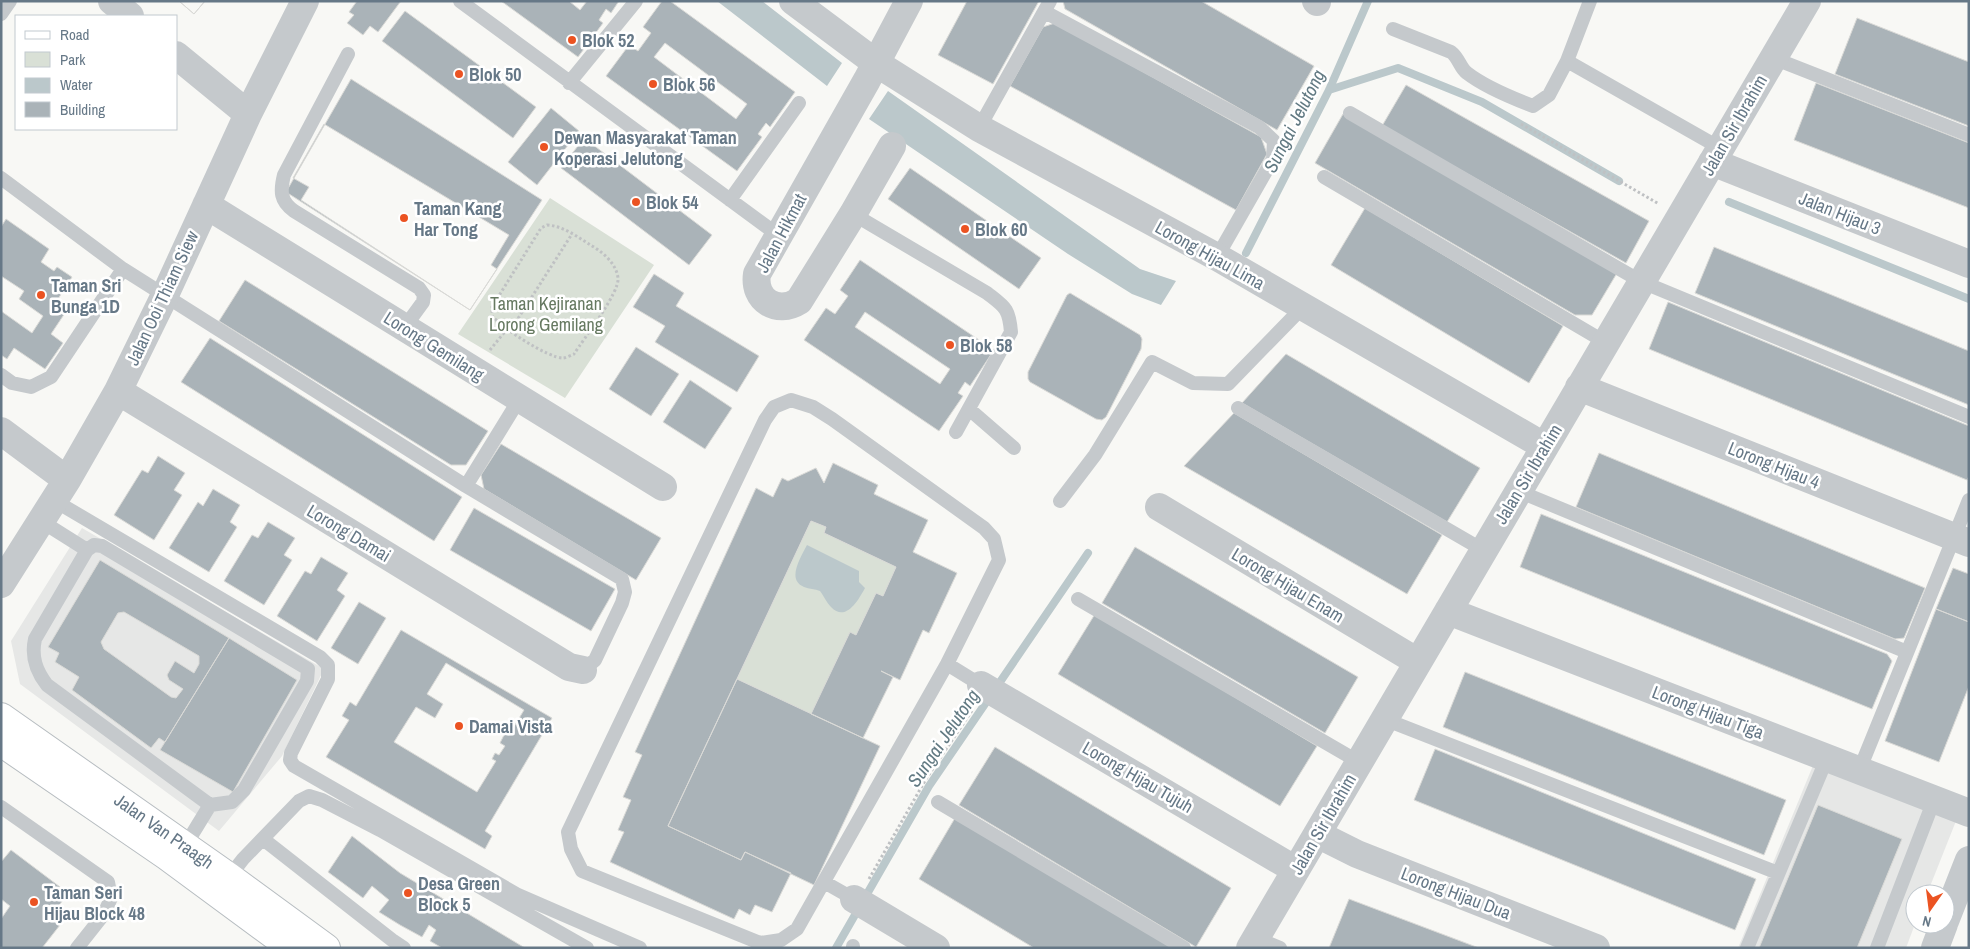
<svg xmlns="http://www.w3.org/2000/svg" width="1970" height="949" viewBox="0 0 1970 949" font-family="'Archivo Narrow',sans-serif">
	<rect width="100%" height="100%" fill="#f8f8f5"/>
	<path fill="#e6e7e6" d="M 82,528 L 324,669 L 282,756 L 219,831 L 20,684 L 11,641 Z
		M 1814,763 L 1956,821 L 1927,894 L 1915,894 L 1915,924 L 1906,948 L 1738,948 Z"/>
	<path fill="#d9e0d6" d="M 550,198 L 654,265 L 565,398 L 458,334 Z
		M 811,521 L 826,527 L 824,533 L 896,567 L 883,596 L 876,593 L 856,635 L 811,714 L 737,679 Z"/>
	<path fill="#bbc8cb" d="M 717,1 L 762,1 L 842,63 L 827,86 Z
		M 888,91 L 1140,269 L 1176,281 L 1161,305 L 1132,294 L 1068,254 L 869,119 Z
		M 807,545 L 859,571 L 859,582 L 865,588 C 859,599 846,623 831,607 C 826,602 824,596 820,591 C 815,589 809,589 804,587 C 786,580 801,557 807,545 Z"/>
	<g fill="none" stroke-linecap="round" stroke-linejoin="round">
		<path stroke="#bbc8cb" stroke-width="8" d="M 1329,90 L 1398,68 L 1482,102 L 1619,181
			M 1729,202 L 1969,299
			M 1246,253 L 1329,90 L 1368,1
			M 836,948 L 929,786 L 1088,553"/>
	</g>
	<path fill="#aab3b8" stroke="#dadad7" fill-rule="evenodd" d="M 179,1 L 205,1 L 194,14 Z
		M 179,1 L 205,1 L 194,14 Z
		M 357,1 L 401,1 L 378,32 L 370,26 L 363,35 L 347,23 L 354,15 L 349,12 Z
		M 501,1 L 569,1 L 580,10 L 587,1 L 619,1 L 611,13 L 606,9 L 599,20 L 603,23 L 578,57 Z
		M 662,1 L 670,1 L 795,92 L 770,127 L 766,123 L 758,134 L 762,137 L 737,171 L 606,76 L 629,45 L 638,51 L 651,33 L 643,27 ZM 665,43 L 747,104 L 736,119 L 654,57 Z
		M 967,1 L 1039,1 L 993,84 L 938,55 Z
		M 1063,1 L 1201,1 L 1314,66 L 1277,130 L 1065,9 Z
		M 405,11 L 536,107 L 513,138 L 382,41 Z
		M 1857,18 L 1969,62 L 1969,126 L 1835,74 Z
		M 1055,23 L 1261,137 L 1267,154 L 1236,210 L 1010,86 L 1043,27 Z
		M 351,79 L 542,200 L 470,310 L 286,192 Z
		M 1816,83 L 1969,143 L 1969,208 L 1794,140 Z
		M 1406,85 L 1649,221 L 1626,263 L 1382,126 Z
		M 551,108 L 579,131 L 537,185 L 508,162 Z
		M 1343,114 L 1617,273 L 1592,315 L 1575,315 L 1315,163 Z
		M 324,124 L 509,235 L 491,265 L 497,269 L 470,310 L 301,200 L 309,187 L 293,178 Z
		M 584,138 L 712,235 L 689,265 L 561,168 Z
		M 910,168 L 1041,258 L 1019,289 L 888,199 Z
		M 1365,208 L 1563,326 L 1529,383 L 1331,265 Z
		M 6,219 L 49,249 L 41,262 L 54,271 L 57,267 L 72,277 L 58,299 L 69,307 L 51,334 L 63,343 L 45,369 L 14,348 L 7,359 L 1,355 L 1,311 L 32,333 L 43,316 L 19,299 L 24,291 L 1,276 L 1,227 Z
		M 1714,247 L 1969,351 L 1969,405 L 1695,293 Z
		M 860,260 L 994,350 L 970,386 L 965,382 L 958,393 L 963,396 L 939,431 L 804,340 L 826,308 L 835,314 L 848,296 L 840,290 ZM 865,312 L 950,369 L 940,384 L 855,327 Z
		M 654,274 L 684,293 L 676,306 L 759,356 L 737,392 L 655,342 L 665,326 L 633,307 Z
		M 245,280 L 488,431 L 466,465 L 451,465 L 219,321 Z
		M 1070,293 L 1140,335 L 1142,339 L 1141,349 L 1106,417 L 1102,420 L 1096,419 L 1030,382 L 1028,379 L 1028,372 L 1067,295 Z
		M 1668,302 L 1969,426 L 1969,476 L 1967,480 L 1649,349 Z
		M 210,338 L 462,497 L 434,541 L 181,382 Z
		M 636,347 L 679,374 L 651,416 L 609,389 Z
		M 1286,354 L 1480,468 L 1447,522 L 1242,403 Z
		M 690,380 L 732,408 L 705,449 L 663,422 Z
		M 1234,413 L 1442,535 L 1407,594 L 1184,466 Z
		M 501,444 L 661,538 L 636,580 L 484,489 L 481,475 Z
		M 1599,453 L 1925,588 L 1904,638 L 1895,639 L 1576,507 Z
		M 158,456 L 185,473 L 174,490 L 182,495 L 154,540 L 114,515 L 142,470 L 148,473 Z
		M 833,463 L 878,485 L 874,494 L 928,520 L 913,552 L 957,573 L 929,633 L 923,630 L 900,680 L 881,671 L 893,677 L 863,738 L 811,714 L 850,632 L 856,635 L 876,593 L 883,596 L 896,567 L 824,533 L 826,527 L 811,521 L 668,826 L 741,860 L 745,852 L 791,873 L 772,912 L 755,905 L 750,915 L 739,909 L 734,919 L 610,862 L 624,832 L 618,830 L 631,800 L 623,797 L 642,755 L 635,752 L 756,488 L 773,497 L 782,478 L 788,481 L 816,468 L 824,483 Z
		M 213,489 L 240,505 L 230,522 L 237,527 L 209,572 L 169,548 L 198,502 L 203,506 Z
		M 474,508 L 615,589 L 591,631 L 450,550 Z
		M 1541,514 L 1887,654 L 1892,661 L 1872,709 L 1520,567 Z
		M 268,522 L 295,538 L 284,555 L 292,560 L 264,605 L 224,581 L 252,535 L 258,538 Z
		M 1135,547 L 1358,677 L 1325,733 L 1102,603 Z
		M 321,557 L 348,573 L 337,590 L 345,596 L 317,641 L 277,616 L 305,571 L 311,574 Z
		M 100,560 L 229,638 L 165,742 L 159,738 L 151,748 L 72,690 L 79,677 L 55,662 L 59,653 L 48,647 ZM 124,612 L 199,656 L 199,664 L 194,673 L 175,661 L 167,675 L 169,680 L 183,689 L 176,698 L 171,697 L 104,649 L 101,642 L 118,613 Z
		M 1953,568 L 1969,574 L 1969,622 L 1936,609 Z
		M 359,602 L 386,618 L 358,664 L 331,648 Z
		M 1936,609 L 1969,622 L 1969,686 L 1939,762 L 1885,741 Z
		M 1095,614 L 1317,746 L 1280,806 L 1058,674 Z
		M 401,630 L 552,718 L 485,831 L 492,836 L 485,849 L 326,757 L 349,720 L 342,716 L 350,702 L 356,706 Z
		M 229,638 L 297,680 L 233,792 L 160,750 Z
		M 446,663 L 524,710 L 509,735 L 505,733 L 500,743 L 505,746 L 499,755 L 495,753 L 492,759 L 496,761 L 477,792 L 394,742 L 416,707 L 435,718 L 443,704 L 427,694 Z
		M 1465,672 L 1786,800 L 1764,855 L 1443,727 Z
		M 737,679 L 880,746 L 814,885 L 745,852 L 741,860 L 668,826 Z
		M 995,747 L 1231,888 L 1196,947 L 959,805 Z
		M 1435,749 L 1756,879 L 1735,930 L 1414,800 Z
		M 1818,805 L 1902,839 L 1857,948 L 1759,948 Z
		M 955,818 L 1175,948 L 1034,948 L 919,879 Z
		M 352,836 L 400,873 L 525,948 L 442,948 L 430,941 L 436,930 L 429,925 L 422,937 L 400,925 L 379,912 L 389,900 L 372,886 L 363,898 L 328,872 Z
		M 11,850 L 68,893 L 50,918 L 60,925 L 42,948 L 1,948 L 1,919 L 10,906 L 1,899 L 1,862 Z
		M 1349,899 L 1479,948 L 1329,948 Z"/>
	<g fill="none" stroke-linecap="round" stroke-linejoin="round">
		<g stroke="#b7bdc1" stroke-width="30">
			<path id="secondary" d="M 1,717 L 229,877 L 326,948
				M 1,742 L 167,856 L 292,948"/>
		</g>
		<path stroke="#bfc1c3" stroke-width="3" stroke-dasharray="2.5 2.5" stroke-linecap="butt" d="M 1521,124 L 1659,204
			M 547,225 C 563,226 576,236 589,244 C 601,251 616,262 618,278 C 620,292 583,340 574,354 C 571,355 566,358 563,358 C 548,358 502,328 492,316 L 492,307 L 541,228 Z
			M 510,331 L 572,234
			M 490,350 L 507,329
			M 869,879 L 926,779 L 973,709"/>
		<path stroke="#c5c9cc" stroke-width="14" d="M 460,1 L 778,235
			M 1045,12 L 1259,127 L 1274,141 L 1273,159 L 1217,257
			M 1,14 L 10,1
			M 1393,29 L 1451,52 C 1459,58 1460,68 1467,73 C 1485,87 1512,98 1533,106 L 1549,95 L 1567,61 L 1590,1
			M 348,54 L 284,175 C 280,191 280,201 294,211 L 419,288 L 424,295 L 423,302 L 404,328
			M 1773,58 L 1969,135
			M 1567,61 L 1720,148
			M 569,83 L 636,1
			M 1350,113 L 1642,282 L 1969,417
			M 979,128 L 1050,1
			M 1324,177 L 1605,342
			M 1,178 L 123,269 L 466,486 L 622,579 L 625,592 L 622,603 L 595,660 L 583,670
			M 730,200 L 799,103
			M 853,214 L 987,293 C 1005,307 1009,308 1011,332 L 956,432
			M 1,375 L 12,383 L 31,387 L 51,377 L 123,269
			M 791,400 L 813,407 L 832,419 L 984,528 L 994,539 L 999,560 L 947,664 L 797,929 L 781,940 L 760,943 L 582,871 L 571,849 L 568,832 L 765,420 L 774,407 Z
			M 1238,408 L 1483,550
			M 969,409 L 1014,448
			M 466,486 L 520,398
			M 1518,491 L 1907,652
			M 55,501 L 320,657 L 328,665 L 328,679 L 291,753 L 290,760 L 294,766 L 518,895 L 640,948
			M 1060,501 L 1095,455 L 1152,362 L 1193,383 L 1228,384 L 1303,307
			M 41,521 L 87,550
			M 94,545 L 102,546 L 308,669 L 307,681 L 244,790 L 232,802 L 210,805 L 47,685 C 36,671 31,657 35,639 L 87,550 Z
			M 1078,599 L 1359,762
			M 947,664 L 981,685
			M 1384,719 L 1778,873
			M 1859,771 L 1969,500
			M 938,802 L 1184,948
			M 1,807 L 108,882 L 111,898 L 104,914 L 77,948
			M 263,839 L 392,940 L 404,948
			M 185,846 L 210,805
			M 229,877 L 243,859 L 299,801 L 309,796 L 322,800 L 380,830 L 587,948
			M 824,882 L 854,899
			M 1256,938 L 1280,948
			M 853,946 L 853,948
			M 1747,948 L 1827,758
			M 1877,948 L 1934,800"/>
		<path stroke="#c5c9cc" stroke-width="28" d="M 112,1 L 130,16
			M 793,1 L 876,63 L 979,128 L 1217,257 L 1544,446
			M 1316,1 L 1317,2
			M 176,55 L 248,114
			M 892,146 L 853,214 L 799,301 C 777,315 753,300 757,274 L 867,80 L 909,1
			M 1712,162 L 1969,264
			M 206,205 L 663,487
			M 1579,387 L 1969,543
			M 118,391 L 569,667 L 583,670
			M 1,431 L 67,480
			M 1159,507 L 1418,662
			M 1,584 L 67,480 L 118,391 L 165,295 L 248,114 L 305,1
			M 1448,611 L 1969,813
			M 981,685 L 1296,870
			M 1317,834 L 1357,854 L 1596,948
			M 854,899 L 936,948
			M 1945,921 L 1969,860
			M 1250,948 L 1807,1
			M 1935,948 L 1944,924"/>
		<use href="#secondary" stroke="#fff" stroke-width="28"/>
	</g>
	<g fill="#eb5322" stroke="#fff" stroke-width="2">
		<circle cx="572" cy="40" r="5"/>
		<circle cx="459" cy="74" r="5"/>
		<circle cx="653" cy="84" r="5"/>
		<circle cx="544" cy="147" r="5"/>
		<circle cx="636" cy="202" r="5"/>
		<circle cx="404" cy="218" r="5"/>
		<circle cx="965" cy="229" r="5"/>
		<circle cx="41" cy="295" r="5"/>
		<circle cx="950" cy="345" r="5"/>
		<circle cx="459" cy="726" r="5"/>
		<circle cx="408" cy="893" r="5"/>
		<circle cx="34" cy="902" r="5"/>
	</g>
	<g text-anchor="middle" dominant-baseline="central" stroke-width="5" stroke-linejoin="round" paint-order="stroke">
		<g font-size="18" font-weight="bold" fill="#667887" stroke="#fff" text-anchor="start">
			<text x="582" y="40">Blok 52</text>
			<text x="469" y="74">Blok 50</text>
			<text x="663" y="84">Blok 56</text>
			<text x="554" y="137">Dewan Masyarakat Taman<tspan x="554" dy="21">Koperasi Jelutong</tspan></text>
			<text x="646" y="202">Blok 54</text>
			<text x="414" y="208">Taman Kang<tspan x="414" dy="21">Har Tong</tspan></text>
			<text x="975" y="229">Blok 60</text>
			<text x="51" y="285">Taman Sri<tspan x="51" dy="21">Bunga 1D</tspan></text>
			<text x="960" y="345">Blok 58</text>
			<text x="469" y="726">Damai Vista</text>
			<text x="418" y="883">Desa Green<tspan x="418" dy="21">Block 5</tspan></text>
			<text x="44" y="892">Taman Seri<tspan x="44" dy="21">Hijau Block 48</tspan></text>
		</g>
		<g font-size="18" fill="#667887" stroke="#fff">
			<text transform="translate(1734 125) rotate(-60)">Jalan Sir Ibrahim</text>
			<text transform="translate(1840 213) rotate(22)">Jalan Hijau 3</text>
			<text transform="translate(781 233) rotate(-62)">Jalan Hikmat</text>
			<text transform="translate(1210 255) rotate(29)">Lorong Hijau Lima</text>
			<text transform="translate(162 298) rotate(-65)">Jalan Ooi Thiam Siew</text>
			<text transform="translate(434 346) rotate(32)">Lorong Gemilang</text>
			<text transform="translate(1774 465) rotate(22)">Lorong Hijau 4</text>
			<text transform="translate(1528 474) rotate(-59)">Jalan Sir Ibrahim</text>
			<text transform="translate(349 533) rotate(31)">Lorong Damai</text>
			<text transform="translate(1288 585) rotate(31)">Lorong Hijau Enam</text>
			<text transform="translate(1708 712) rotate(21)">Lorong Hijau Tiga</text>
			<text transform="translate(1138 777) rotate(30)">Lorong Hijau Tujuh</text>
			<text transform="translate(1323 824) rotate(-60)">Jalan Sir Ibrahim</text>
			<text transform="translate(164 831) rotate(35)">Jalan Van Praagh</text>
			<text transform="translate(1456 893) rotate(21)">Lorong Hijau Dua</text>
		</g>
		<g font-size="18" fill="#667961" stroke="#fff">
			<text x="546" y="303">Taman Kejiranan<tspan x="546" dy="21">Lorong Gemilang</tspan></text>
		</g>
		<g font-size="19" font-style="italic" fill="#627a83" stroke="#fff">
			<text transform="translate(1294 121) rotate(-63)">Sungai Jelutong</text>
			<text transform="translate(943 738) rotate(-56)">Sungai Jelutong</text>
		</g>
	</g>
	<rect width="1970" height="949" fill="none" stroke="#667887" stroke-width="5"/>
	<rect x="15" y="15" width="162" height="115" fill="#ffffff" stroke="#c2c9cf"/>
	<rect x="25" y="31" width="25" height="8" fill="#ffffff" stroke="#c2c9cf"/>
	<text x="60" y="40" font-size="15" fill="#667887">Road</text>
	<rect x="25" y="52" width="25" height="15" fill="#d9e0d6" stroke="#c2c9cf"/>
	<text x="60" y="65" font-size="15" fill="#667887">Park</text>
	<rect x="25" y="78" width="25" height="15" fill="#bbc8cb" stroke="#c2c9cf"/>
	<text x="60" y="90" font-size="15" fill="#667887">Water</text>
	<rect x="25" y="102" width="25" height="15" fill="#aab3b8" stroke="#c2c9cf"/>
	<text x="60" y="115" font-size="15" fill="#667887">Building</text>
	<g transform="translate(1930 909) rotate(194)"><circle r="24" fill="#ffffff" stroke="#c2c9cf"/>
	<path d="M0-4L9 19L0 12L-9 19Z" fill="#eb5322"/>
	<text y="-8" font-size="14" font-weight="bold" text-anchor="middle" fill="#667887">N</text>
	</g>
</svg>
